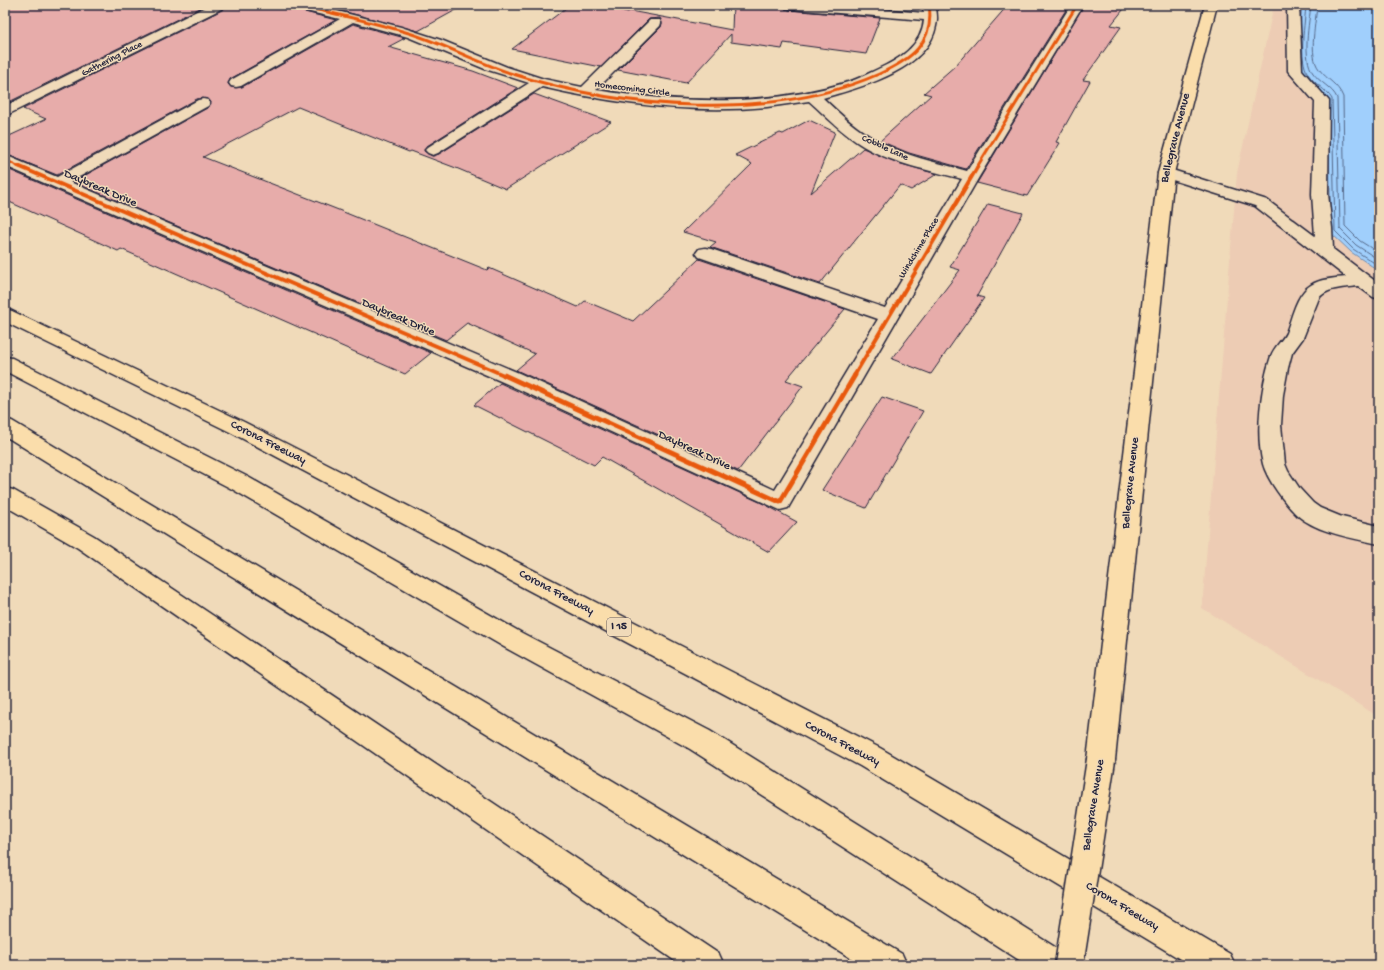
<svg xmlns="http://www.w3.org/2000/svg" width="1384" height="970" viewBox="0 0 1384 970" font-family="'Gochi Hand',sans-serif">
	<rect width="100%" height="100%" fill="#f0dab9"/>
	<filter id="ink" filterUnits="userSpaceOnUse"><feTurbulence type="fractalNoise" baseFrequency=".025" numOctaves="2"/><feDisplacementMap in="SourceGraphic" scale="8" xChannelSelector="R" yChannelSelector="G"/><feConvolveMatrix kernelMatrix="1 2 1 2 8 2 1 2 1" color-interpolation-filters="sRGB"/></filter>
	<g filter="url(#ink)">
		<path fill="#edccb4" d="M 1274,5 L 1379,5 L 1379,717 L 1202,608 L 1237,173 Z"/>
		<path fill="#a0cffc" stroke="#6e8aaf" d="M 1302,5 L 1379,5 L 1379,271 L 1351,252 L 1331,233 L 1328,99 L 1303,75 L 1298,49 Z"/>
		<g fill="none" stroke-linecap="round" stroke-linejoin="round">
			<path stroke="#546788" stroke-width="1" d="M 1306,5 C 1305,23 1298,58 1308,74 C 1314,84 1326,89 1332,99 L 1335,231 L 1353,249 L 1379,266
				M 1311,5 C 1309,23 1302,58 1313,73 C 1320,83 1332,87 1337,98 L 1340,229 L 1356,245 L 1379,260
				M 1317,5 C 1316,22 1308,55 1319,69 C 1327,80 1338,84 1343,97 L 1345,226 L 1360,241 L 1379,253"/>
		</g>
		<path fill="#e7acaa" stroke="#22223b" d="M 5,5 L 206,5 L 9,102 L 5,100 Z
			M 226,5 L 290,5 L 293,9 L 336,20 L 230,79 L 228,84 L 231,87 L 242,87 L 353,24 L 405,38 L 388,47 L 473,71 L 518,88 L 427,146 L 424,151 L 432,156 L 439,154 L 534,94 L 611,122 L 506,189 L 456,168 L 411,151 L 409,152 L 298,107 L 203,157 L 336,209 L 487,270 L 489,268 L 578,307 L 585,301 L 633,321 L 699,259 L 845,309 L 786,380 L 803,386 L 738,471 L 516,370 L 535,354 L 467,323 L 446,340 L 73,182 L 209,107 L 211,102 L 208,99 L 197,99 L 57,175 L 5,154 L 5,138 L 46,119 L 23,109 L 224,9 Z
			M 319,5 L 465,5 L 418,31 Z
			M 570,5 L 592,5 L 628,12 L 630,11 L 732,30 L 733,5 L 783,5 L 785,9 L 790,10 L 880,18 L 866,54 L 784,43 L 782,49 L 731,42 L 731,34 L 686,83 L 618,70 L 661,27 L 662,23 L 660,18 L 649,19 L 601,67 L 512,49 Z
			M 1008,5 L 1069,5 L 966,169 L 909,153 L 880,141 L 931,95 L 924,93 L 956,65 Z
			M 1084,5 L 1127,5 L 1111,25 L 1121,27 L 1083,80 L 1090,81 L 1056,142 L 1060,143 L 1027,196 L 977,183 Z
			M 809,120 L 835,132 L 811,193 L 863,148 L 898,163 L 937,174 L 911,190 L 900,185 L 820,284 L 710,247 L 716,242 L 683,232 L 752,164 L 735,155 L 780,133 L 783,134 Z
			M 5,168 L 431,353 L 405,374 L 121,249 L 118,251 L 5,200 Z
			M 988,204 L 1023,213 L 977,296 L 984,298 L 931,374 L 892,359 L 960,270 L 950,267 Z
			M 500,383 L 766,505 L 797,522 L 769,552 L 602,457 L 594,465 L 474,405 Z
			M 882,397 L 923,411 L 866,508 L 822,490 Z"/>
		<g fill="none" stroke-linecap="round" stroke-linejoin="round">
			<g stroke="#22223b" stroke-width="3">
				<path id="minor" d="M 209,5 L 225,5 L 223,8 L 5,116 L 5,106 Z
					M 291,5 L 313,5 L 401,27 L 441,40 L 507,67 L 544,79 L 582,87 L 650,20 L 660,20 L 661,23 L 660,26 L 596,90 C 679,103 768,107 848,82 C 858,79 867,74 876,70 C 898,60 922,46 924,20 L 790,9 L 786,8 L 784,5 L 835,5 L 924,13 L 923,5 L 935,5 C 937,12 938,19 936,26 C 928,70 859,88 823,98 C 839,113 856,130 876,140 C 904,156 936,162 967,171 L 1071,5 L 1083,5 L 979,177 L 788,508 L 780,510 L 505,383 L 5,166 L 5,155 L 57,177 L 198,100 L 203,99 L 208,100 L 210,103 L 208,106 L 70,182 L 519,373 L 775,490 L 878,319 L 699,257 L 696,253 L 699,249 L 705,248 L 711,249 L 885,308 L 962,179 C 929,170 893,164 863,146 C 843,134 826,116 809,101 C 795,103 781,105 767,107 C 691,114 615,104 542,87 L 438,153 L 433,155 L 428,153 L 425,150 L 428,147 L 529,83 L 485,69 L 408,37 L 353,22 L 241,86 L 236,87 L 231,86 L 229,83 L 231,80 L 340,19 L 293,8 Z
					M 1287,5 L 1299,5 L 1302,70 L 1329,101 L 1328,194 L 1332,228 L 1333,249 L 1379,284 L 1379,299 L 1373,297 L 1358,286 C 1345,288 1328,287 1319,298 L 1303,338 L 1292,353 L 1288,368 L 1283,395 L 1281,425 L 1285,464 L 1288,471 L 1300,489 L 1313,503 L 1320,508 L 1342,517 L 1379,526 L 1379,544 C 1352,538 1318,533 1297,515 C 1285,504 1267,479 1263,464 C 1255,433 1261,386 1271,356 C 1274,347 1282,341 1286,333 C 1292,318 1296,294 1311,285 C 1320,279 1335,278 1346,277 L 1255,206 L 1160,176 L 1158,173 L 1160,170 L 1166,168 L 1267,200 L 1315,236 L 1312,194 L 1315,102 L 1288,71 Z"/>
			</g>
			<g stroke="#22223b" stroke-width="3">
				<path id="major" d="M 1205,5 L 1217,5 L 1174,173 L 1115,760 L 1111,769 L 1101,772 L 1091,769 L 1087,760 L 1158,173 Z"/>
			</g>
			<g stroke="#22223b" stroke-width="3">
				<path id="highway" d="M 5,309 L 12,311 L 244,422 L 880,748 L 1230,954 L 1235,965 L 1190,965 L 860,766 L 230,432 L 5,322 Z
					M 5,357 L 12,358 L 248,477 L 522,633 L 710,731 L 1066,954 L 1071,965 L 1027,965 L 690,749 L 504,647 L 232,489 L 5,371 Z
					M 5,419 L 12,421 L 902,954 L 907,965 L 862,965 L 5,436 Z
					M 5,488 L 13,490 L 94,536 L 719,954 L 724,965 L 681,965 L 78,548 L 5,506 Z"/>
			</g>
			<use href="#minor" fill="#f0dab9" fill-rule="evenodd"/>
			<use href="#major" fill="#faddab" fill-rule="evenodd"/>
			<use href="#highway" fill="#faddab" fill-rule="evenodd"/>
			<g stroke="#22223b" stroke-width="31" stroke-linecap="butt">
				<path id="major-bridge" d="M 1069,965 L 1101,760"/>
			</g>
			<use href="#major-bridge" stroke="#faddab" stroke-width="28"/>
			<g stroke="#f0dab9" stroke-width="4.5">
				<path id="cycleway-far2" d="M 297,5 C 335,14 374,22 412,34 C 446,45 478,63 513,74 C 622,109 771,122 879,74 C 910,60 935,43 929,5
					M 5,160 L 20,167
					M 977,167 L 1077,5"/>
			</g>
			<g stroke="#f0dab9" stroke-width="6">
				<path id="cycleway-far1" d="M 18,166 L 506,376
					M 854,376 L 978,166"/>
			</g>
			<g stroke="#f0dab9" stroke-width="8">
				<path id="cycleway" d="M 504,375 L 780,502 L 855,375"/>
			</g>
			<use href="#cycleway-far2" stroke="#e8590c" stroke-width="3"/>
			<use href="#cycleway-far1" stroke="#e8590c" stroke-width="4"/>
			<use href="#cycleway" stroke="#e8590c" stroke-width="5"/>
		</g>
	</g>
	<g text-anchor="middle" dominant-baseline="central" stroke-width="3" stroke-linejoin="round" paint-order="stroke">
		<g font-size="10" fill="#22223b" stroke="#f0dab9">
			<text transform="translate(112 59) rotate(-27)">Gathering Place</text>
			<text transform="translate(632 89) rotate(7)">Homecoming Circle</text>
			<text transform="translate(885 148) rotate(24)">Cobble Lane</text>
			<text transform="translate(919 248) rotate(-59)">Windchime Place</text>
		</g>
		<rect fill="#f0dab9" stroke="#605961" stroke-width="1" x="607" y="618" width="24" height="18" rx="3"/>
		<g font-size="11" font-weight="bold" fill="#22223b">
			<text x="619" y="627">I 15</text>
		</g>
		<g font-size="12" fill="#22223b" stroke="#f0dab9">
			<text transform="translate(1176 138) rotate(-76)">Bellegrave Avenue</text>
			<text transform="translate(100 189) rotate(23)">Daybreak Drive</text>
			<text transform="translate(398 318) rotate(23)">Daybreak Drive</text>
			<text transform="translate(268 443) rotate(27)">Corona Freeway</text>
			<text transform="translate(694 451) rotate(25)">Daybreak Drive</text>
			<text transform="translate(1131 483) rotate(-84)">Bellegrave Avenue</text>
			<text transform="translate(556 593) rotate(28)">Corona Freeway</text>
			<text transform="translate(842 744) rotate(28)">Corona Freeway</text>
			<text transform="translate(1094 805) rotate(-81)">Bellegrave Avenue</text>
			<text transform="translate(1122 907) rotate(31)">Corona Freeway</text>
		</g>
	</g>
	<rect width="1384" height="970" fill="none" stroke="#f0dab9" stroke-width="20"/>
	<rect x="10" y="10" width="1364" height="950" fill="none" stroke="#22223b" stroke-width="1.5" filter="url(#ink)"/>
</svg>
